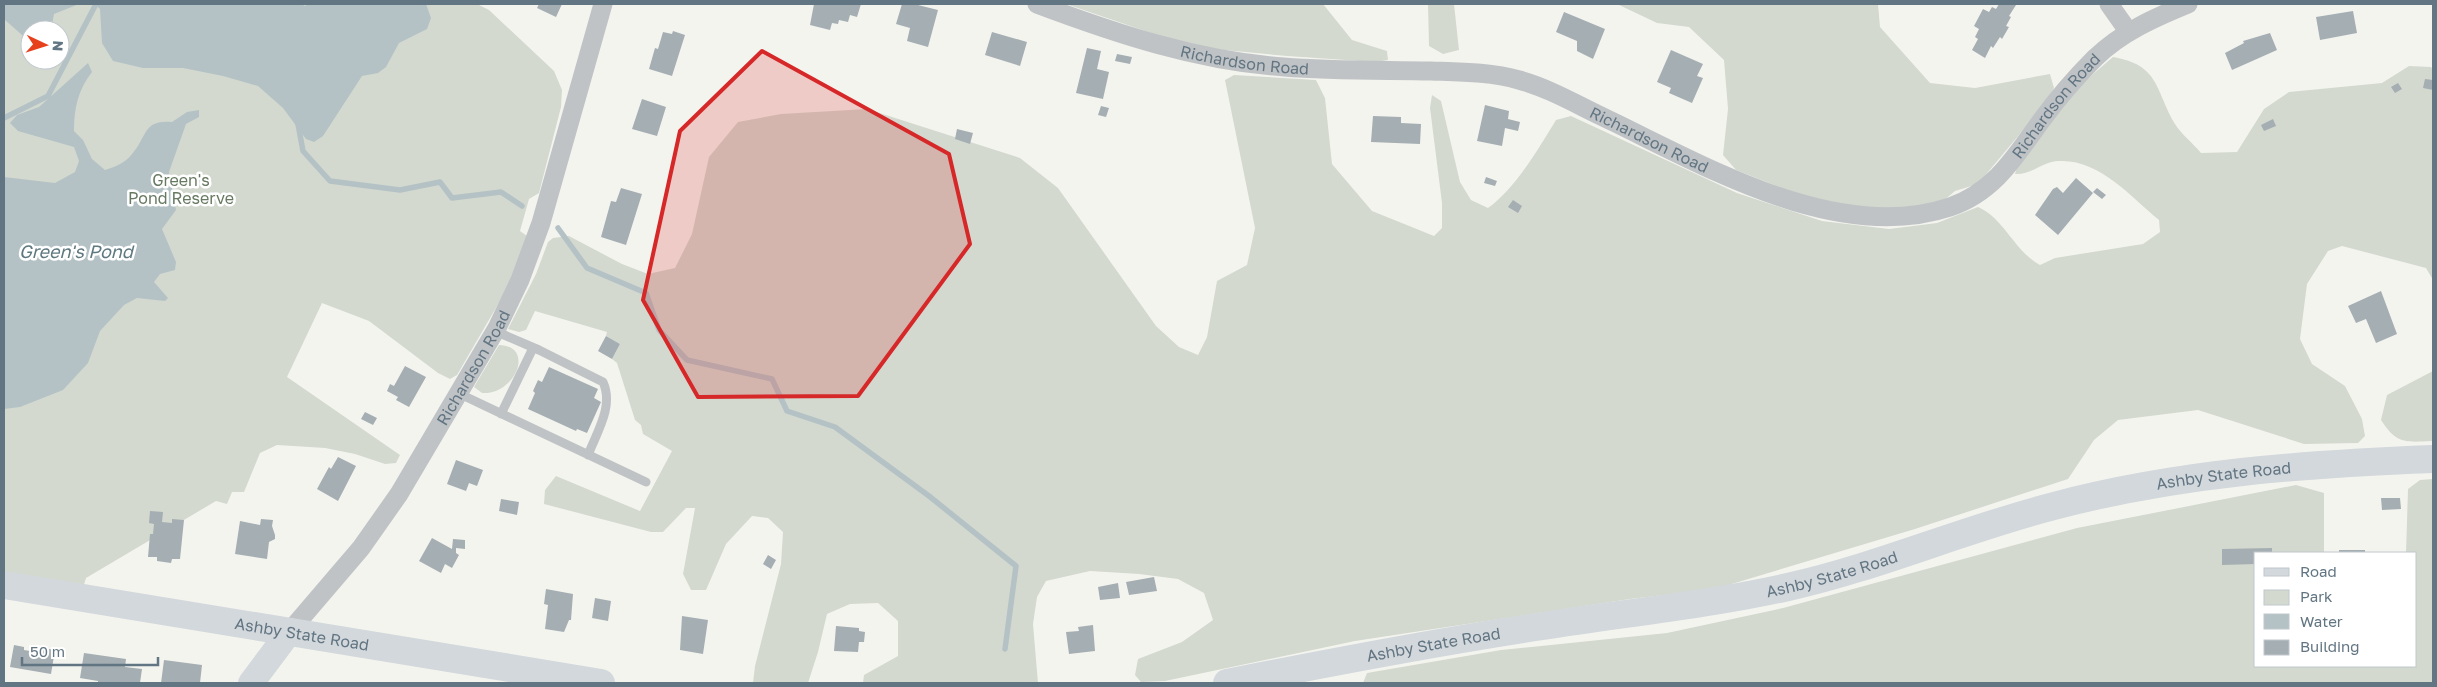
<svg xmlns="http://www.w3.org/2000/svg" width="2437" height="687" viewBox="0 0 2437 687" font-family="'Golos Text',sans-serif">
	<rect width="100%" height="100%" fill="#f4f4ef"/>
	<path fill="#d3d9cf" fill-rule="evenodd" d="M 4,4 L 477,4 L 489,10 L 554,71 L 562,90 L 561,107 L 539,193 L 529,199 L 520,231 L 527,236 L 508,287 L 457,375 L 450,379 L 438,373 L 369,321 L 322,303 L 287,377 L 400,455 L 396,463 L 385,464 L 355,454 L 325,448 L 277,445 L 260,453 L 244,492 L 232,492 L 227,504 L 216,501 L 86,578 L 82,591 L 4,577 ZM 30,30 L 60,30 L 60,60 L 30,60 Z
		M 1066,4 L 1323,4 L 1352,40 L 1387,51 L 1388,60 L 1375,62 L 1287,56 L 1192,47 Z
		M 1428,4 L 1454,4 L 1459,50 L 1443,54 L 1429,46 Z
		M 1617,4 L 1878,4 L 1880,27 L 1930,83 L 1975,88 L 2050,74 L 2054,88 L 2049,99 L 1978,184 L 1955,191 L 1942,202 L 1890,211 L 1849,210 L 1800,195 L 1736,170 L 1723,155 L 1728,109 L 1724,60 L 1689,27 L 1657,23 Z
		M 2113,57 C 2160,65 2155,90 2175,124 C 2181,134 2193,143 2201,153 L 2237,152 L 2264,109 L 2289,92 L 2382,83 L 2409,66 L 2431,67 L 2433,70 L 2433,280 L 2426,268 L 2342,246 L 2328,251 L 2307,284 L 2300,339 L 2312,364 L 2345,386 L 2362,419 L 2365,436 L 2358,443 L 2304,444 L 2198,410 L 2118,420 L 2094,440 L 2068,479 L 1915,529 L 1715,589 L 1630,599 L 1355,641 L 1165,681 L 1141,682 L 1135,675 L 1138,659 L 1182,642 L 1213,620 L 1204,593 L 1178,579 L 1139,574 L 1090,571 L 1046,581 L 1037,597 L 1033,624 L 1038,683 L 863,683 L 864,675 L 898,656 L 898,621 L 878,603 L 850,604 L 827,614 L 818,652 L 808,683 L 753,683 L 755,666 L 781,564 L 783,532 L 768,518 L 752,516 L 726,544 L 706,590 L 691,590 L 683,574 L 695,508 L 686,508 L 663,532 L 651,532 L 544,504 L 545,490 L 556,476 L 640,511 L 672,451 L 643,434 L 641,425 L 635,420 L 617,363 L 612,359 L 620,344 L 606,336 L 607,332 L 535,311 L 526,330 L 519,332 L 508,329 L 536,274 L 548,242 L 553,238 L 569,236 L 622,264 L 648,274 L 675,268 L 692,234 L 709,157 L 738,122 L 781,114 L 867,109 L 1020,158 L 1058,188 L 1156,326 L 1179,347 L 1198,355 L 1207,337 L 1217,281 L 1247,265 L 1255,228 L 1225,80 L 1234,75 L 1316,80 L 1325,98 L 1332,164 L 1372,211 L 1434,236 L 1442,228 L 1442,203 L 1430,108 L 1432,95 L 1441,101 L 1460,182 L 1471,200 L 1488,208 C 1515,189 1539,148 1556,120 L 1571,116 L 1737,193 L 1822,221 L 1889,229 L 1937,223 L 1978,207 C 2005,219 2014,251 2040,265 L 2055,258 L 2143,244 L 2160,232 L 2159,220 C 2130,196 2099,159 2059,161 C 2043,161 2032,175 2015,174 L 2017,167 L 2072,92 Z
		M 499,345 C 536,346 515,395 482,393 L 474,387 Z
		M 2433,371 L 2433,441 C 2406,442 2397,445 2381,420 L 2387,395 Z
		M 2433,479 L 2433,683 L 1363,683 L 1367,673 L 1501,650 L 1667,633 L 1783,608 L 2077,528 L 2296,485 L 2324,493 L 2324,553 L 2256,553 L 2256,666 L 2416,666 L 2416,553 L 2406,553 L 2408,489 L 2420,480 Z"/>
	<path fill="#b4c2c6" d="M 4,4 L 79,4 L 54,14 L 51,30 L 30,30 L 30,42 L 5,20 Z
		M 94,4 L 303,4 L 304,6 L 311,4 L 426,4 L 431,18 L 427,29 L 399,43 L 386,67 L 378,73 L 362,76 L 323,136 L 314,142 L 306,139 L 283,108 L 258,86 L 223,76 L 183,68 L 143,68 L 113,61 L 102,43 L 100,9 Z
		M 88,63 L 92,72 C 78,90 74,108 74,131 L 83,140 L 92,159 L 105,170 C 115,167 125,163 132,154 C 147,137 143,119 172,122 L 187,112 L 199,110 L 199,117 L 186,124 L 169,172 L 176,210 L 162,229 L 176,262 L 175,270 L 160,274 L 154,282 L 168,298 L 165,301 L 137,298 L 124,305 L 100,331 L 88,363 L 63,390 L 20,407 L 4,409 L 4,177 L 55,183 L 75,172 L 79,161 L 74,147 L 18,131 L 10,123 L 17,115 L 39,107 Z"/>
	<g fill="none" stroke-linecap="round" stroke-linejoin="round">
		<path stroke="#b4c2c6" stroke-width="5.5" d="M 4,118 L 48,96 L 96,4
			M 298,124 L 303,151 L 330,181 L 400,190 L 440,182 L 452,198 L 501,192 L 522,206
			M 558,228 L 587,268 L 646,293 L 659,330 L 687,360 L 772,379 L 787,411 L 835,427 L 929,496 L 1016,566 L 1005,649"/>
	</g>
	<path fill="#a5aeb3" d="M 539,4 L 562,4 L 556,17 L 537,8 Z
		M 814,4 L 861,4 L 857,17 L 850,15 L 848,22 L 839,20 L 838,24 L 832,23 L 830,30 L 810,25 Z
		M 902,4 L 914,4 L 938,10 L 928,47 L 907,41 L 910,28 L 896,24 Z
		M 1999,4 L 2016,5 L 2009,16 L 2011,17 L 2006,26 L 2009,27 L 2002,39 L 2000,37 L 1993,48 L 1991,46 L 1985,58 L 1972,50 L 1978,39 L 1975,37 L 1979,29 L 1974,26 L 1983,9 L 1989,12 L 1992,7 L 1996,9 Z
		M 2353,11 L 2357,33 L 2320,40 L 2316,17 Z
		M 1564,12 L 1605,29 L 1593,59 L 1577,51 L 1577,41 L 1556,32 Z
		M 673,31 L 685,35 L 672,76 L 649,69 L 655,48 L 658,49 L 663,32 L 672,34 Z
		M 992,32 L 1027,42 L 1020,66 L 985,55 Z
		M 2270,33 L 2277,50 L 2232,70 L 2225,53 L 2244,43 L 2243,41 Z
		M 1087,48 L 1101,51 L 1097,69 L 1109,72 L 1103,99 L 1076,93 Z
		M 1671,50 L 1703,64 L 1697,76 L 1703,78 L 1692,103 L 1669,93 L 1671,88 L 1657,82 Z
		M 1117,54 L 1132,57 L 1130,64 L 1115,61 Z
		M 2425,79 L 2433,80 L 2433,90 L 2423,88 Z
		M 2398,83 L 2402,89 L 2395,93 L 2391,87 Z
		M 642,99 L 666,107 L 657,136 L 632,129 Z
		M 1485,105 L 1509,111 L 1508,119 L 1520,122 L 1518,131 L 1505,128 L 1502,146 L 1477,141 Z
		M 1101,106 L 1109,108 L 1106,117 L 1098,115 Z
		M 1373,116 L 1401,117 L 1401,123 L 1421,124 L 1420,144 L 1371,142 Z
		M 2273,119 L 2276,126 L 2264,131 L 2261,125 Z
		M 957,129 L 973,133 L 970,144 L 955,139 Z
		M 1486,177 L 1497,181 L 1495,186 L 1484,183 Z
		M 2076,178 L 2093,193 L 2058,235 L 2035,215 L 2053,189 L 2057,187 L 2063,193 Z
		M 621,188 L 642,194 L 626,245 L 601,237 L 611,201 L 616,202 Z
		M 2097,188 L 2106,195 L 2102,199 L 2093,192 Z
		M 1513,200 L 1522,206 L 1518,213 L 1508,207 Z
		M 2381,291 L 2397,334 L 2376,343 L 2366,319 L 2356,323 L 2348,306 Z
		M 606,336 L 620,344 L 612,359 L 598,351 Z
		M 405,366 L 426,377 L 409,407 L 396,400 L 398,397 L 387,391 L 390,384 L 394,386 Z
		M 549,367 L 598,389 L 594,398 L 601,402 L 587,433 L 577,429 L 576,431 L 528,409 L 535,393 L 533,391 L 538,380 L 542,382 Z
		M 365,412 L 377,418 L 373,425 L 361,419 Z
		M 338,457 L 356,466 L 338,501 L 317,489 L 329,467 L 331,469 Z
		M 456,460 L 483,470 L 477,486 L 469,483 L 466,491 L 447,484 Z
		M 2381,498 L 2400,498 L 2401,509 L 2382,510 Z
		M 501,499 L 519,502 L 517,515 L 499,511 Z
		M 150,511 L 163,512 L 162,522 L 172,523 L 172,519 L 184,520 L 180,559 L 172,559 L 171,563 L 157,561 L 157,557 L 148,557 L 150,534 L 153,534 L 154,524 L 149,523 Z
		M 261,519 L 273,520 L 272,526 L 275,535 L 275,539 L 269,542 L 267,559 L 235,554 L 240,521 L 260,525 Z
		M 432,538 L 452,549 L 453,539 L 465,540 L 465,549 L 456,548 L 456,553 L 459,555 L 452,568 L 445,564 L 441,573 L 419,561 Z
		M 2272,548 L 2272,553 L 2256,553 L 2256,564 L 2222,565 L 2222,549 Z
		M 2339,550 L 2365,550 L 2365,553 L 2339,553 Z
		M 768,555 L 776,560 L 771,569 L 763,564 Z
		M 1154,577 L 1157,591 L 1129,595 L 1126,582 Z
		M 1118,583 L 1120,598 L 1100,600 L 1098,587 Z
		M 546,589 L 573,594 L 571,620 L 569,620 L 564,632 L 545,629 L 548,605 L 544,604 Z
		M 595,598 L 611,601 L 608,621 L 592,618 Z
		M 682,616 L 708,620 L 703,654 L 680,650 Z
		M 1093,625 L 1095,651 L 1069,654 L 1066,632 L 1079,631 L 1078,627 Z
		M 836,626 L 859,628 L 859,631 L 865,632 L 864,642 L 859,642 L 858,652 L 834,651 Z
		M 14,645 L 24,647 L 24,650 L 42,653 L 43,648 L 55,650 L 51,674 L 10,667 Z
		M 84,653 L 126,659 L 125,667 L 142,669 L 140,683 L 98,683 L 98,681 L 80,678 Z
		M 164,660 L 202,665 L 200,683 L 161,683 Z"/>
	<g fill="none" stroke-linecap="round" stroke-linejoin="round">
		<path stroke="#bfc3c6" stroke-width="9" d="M 495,331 L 539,350 L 603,382 C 614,406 597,432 588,455
			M 460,394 L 646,482
			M 501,414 L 533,348"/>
		<g stroke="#bfc3c6" stroke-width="19">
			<path id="s1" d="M 1037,4 C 1117,34 1198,61 1284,67 C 1332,71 1382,70 1431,71 C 1460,72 1491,72 1519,80 C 1548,88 1574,103 1601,116 C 1702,164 1836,245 1950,207 C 1994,192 2015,157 2041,121 C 2057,99 2076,77 2095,58 C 2122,32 2154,18 2188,4"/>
			<path d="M 2109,4 L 2128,31"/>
			<path id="s2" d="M 290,631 L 361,548 L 399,494 L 497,328 L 520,280 L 541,223 L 603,4"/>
		</g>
		<path stroke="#d3d8dc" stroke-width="26" d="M 251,683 L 290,631"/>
		<g stroke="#d3d8dc" stroke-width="28">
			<path id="s3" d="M 4,585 L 601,683"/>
			<path id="s4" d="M 1227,683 C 1332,662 1437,642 1543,626 C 1625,613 1707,605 1788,587 C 1878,567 1964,529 2054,506 C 2178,473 2305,464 2433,459"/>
		</g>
	</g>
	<path fill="#d62828" fill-opacity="0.2" stroke="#d62828" stroke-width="4" stroke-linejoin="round" d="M 762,51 L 949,154 L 970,244 L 858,396 L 698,397 L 643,300 L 680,131 Z"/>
	<g text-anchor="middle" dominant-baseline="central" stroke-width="5" stroke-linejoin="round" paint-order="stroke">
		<g font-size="16" fill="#627582" stroke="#fff">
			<text stroke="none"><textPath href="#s1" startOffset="216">Richardson Road</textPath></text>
			<text stroke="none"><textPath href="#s1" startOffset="1100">Richardson Road</textPath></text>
			<text stroke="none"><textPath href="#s1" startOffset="635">Richardson Road</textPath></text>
			<text stroke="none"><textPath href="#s2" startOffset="322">Richardson Road</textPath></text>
			<text stroke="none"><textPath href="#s4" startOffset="1020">Ashby State Road</textPath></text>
			<text stroke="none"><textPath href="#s4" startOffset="615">Ashby State Road</textPath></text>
			<text stroke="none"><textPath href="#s3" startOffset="302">Ashby State Road</textPath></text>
			<text stroke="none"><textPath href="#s4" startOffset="210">Ashby State Road</textPath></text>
		</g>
		<g font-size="16" fill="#677961" stroke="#fff">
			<text x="181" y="180">Green's<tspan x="181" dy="18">Pond Reserve</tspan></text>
		</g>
		<g font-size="18" font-style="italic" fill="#5e787f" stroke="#fff">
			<text x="76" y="251">Green's Pond</text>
		</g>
	</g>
	<rect width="2437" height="687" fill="none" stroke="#627582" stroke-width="10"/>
	<rect x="2254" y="552" width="162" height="115" fill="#ffffff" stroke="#c0c8cd"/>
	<rect x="2264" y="568" width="25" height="8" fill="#d3d8dc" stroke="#c0c8cd"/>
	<text x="2300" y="577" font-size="15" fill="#627582">Road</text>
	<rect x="2264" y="590" width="25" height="15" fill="#d3d9cf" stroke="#c0c8cd"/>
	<text x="2300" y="602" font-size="15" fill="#627582">Park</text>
	<rect x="2264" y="614" width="25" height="15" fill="#b4c2c6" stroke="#c0c8cd"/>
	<text x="2300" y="627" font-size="15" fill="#627582">Water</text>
	<rect x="2264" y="640" width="25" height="15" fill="#a5aeb3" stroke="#c0c8cd"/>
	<text x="2300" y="652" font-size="15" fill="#627582">Building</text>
	<g transform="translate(45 45) rotate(94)"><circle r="24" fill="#ffffff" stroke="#c0c8cd"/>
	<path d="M0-4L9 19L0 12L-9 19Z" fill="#e7401d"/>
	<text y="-8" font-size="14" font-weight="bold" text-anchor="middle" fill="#627582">N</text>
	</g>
	<path d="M22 657v8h136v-8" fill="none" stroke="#627582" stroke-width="2.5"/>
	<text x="30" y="657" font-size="15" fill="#627582" stroke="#ffffff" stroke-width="4" paint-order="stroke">50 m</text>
</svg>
